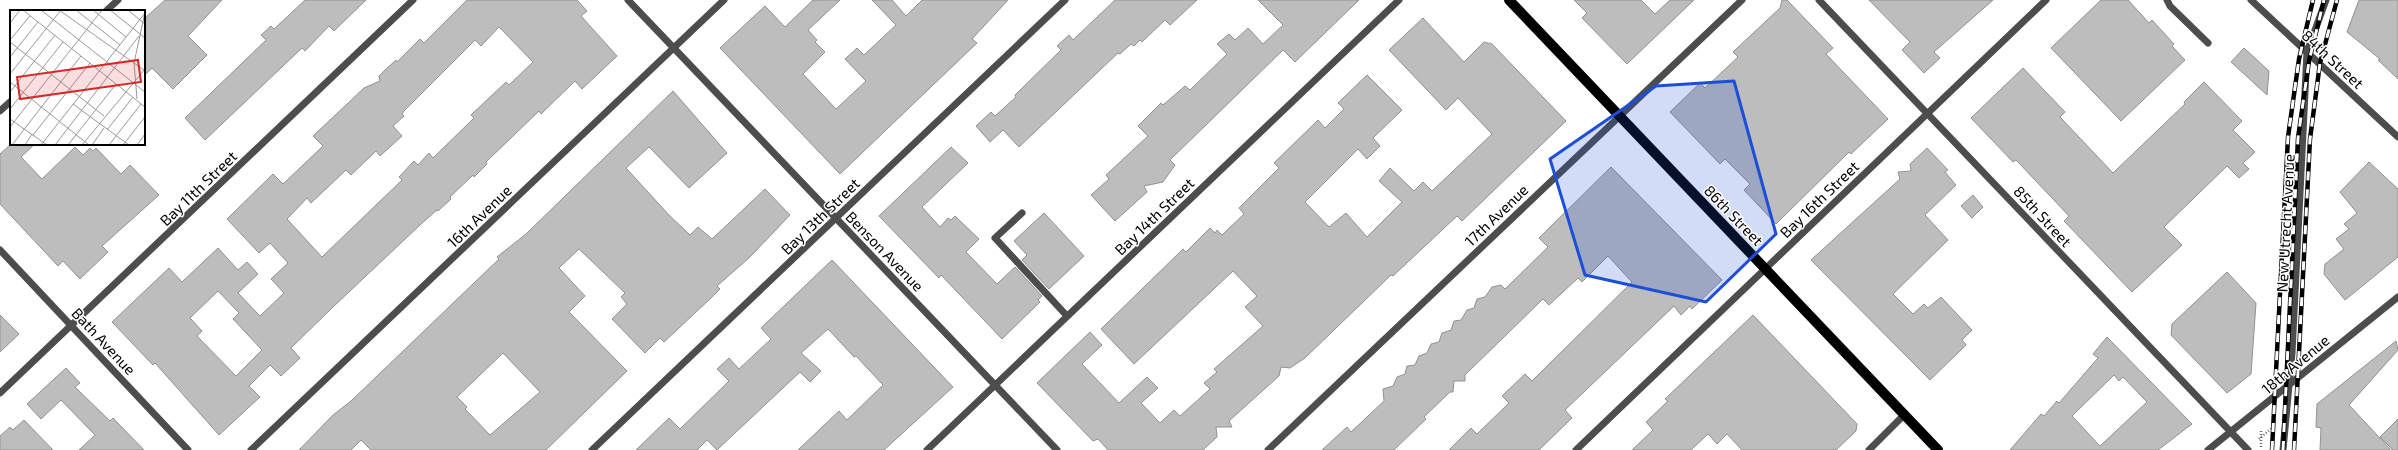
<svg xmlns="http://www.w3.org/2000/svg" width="2398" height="450" viewBox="0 0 2398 450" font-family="'Exo 2',sans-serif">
	<rect width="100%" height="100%" fill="#fff"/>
	<path fill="#bdbdbd" stroke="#919191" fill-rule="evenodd" d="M 165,0 L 222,0 L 188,36 L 207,55 L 173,89 L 152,68 L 144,76 L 144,19 Z
		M 305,0 L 366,0 L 334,31 L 329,26 L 305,51 L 302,48 L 205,140 L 185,118 L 266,40 L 261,35 L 271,26 L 274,29 Z
		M 467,0 L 577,0 L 587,11 L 581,16 L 617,56 L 582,89 L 575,81 L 541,114 L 539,111 L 486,162 L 487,164 L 474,177 L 473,175 L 450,197 L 451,199 L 438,211 L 437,210 L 420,225 L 332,308 L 291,348 L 300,358 L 281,376 L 270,365 L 249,386 L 260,397 L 219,435 L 155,363 L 153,365 L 112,322 L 169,268 L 182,282 L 218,248 L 238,270 L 247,262 L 258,274 L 238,293 L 260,316 L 284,293 L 271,279 L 288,263 L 270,243 L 259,253 L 227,219 L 273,174 L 283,184 L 323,146 L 313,136 L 364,88 L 380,81 L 379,76 L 385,70 L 396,60 L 397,62 L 420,39 L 424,43 ZM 499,27 L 533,62 L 509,85 L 506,82 L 471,115 L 474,118 L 433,158 L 429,153 L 418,165 L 414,161 L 399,177 L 402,180 L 322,257 L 287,219 L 307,198 L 311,203 L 346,170 L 351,175 L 376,151 L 380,156 L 402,136 L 393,126 L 404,116 L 402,114 L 404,111 L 475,40 L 481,46 ZM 218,291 L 239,313 L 233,319 L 262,350 L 236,376 L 197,336 L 202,331 L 190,318 Z
		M 813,0 L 840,0 L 808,30 L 817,40 L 815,42 L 825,52 L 803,74 L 836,109 L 866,81 L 845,59 L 857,48 L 864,55 L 896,25 L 872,0 L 892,0 L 906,16 L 922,0 L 1008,0 L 972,39 L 977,43 L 840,174 L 720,48 L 765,6 L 785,27 Z
		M 1115,0 L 1197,0 L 1170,25 L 1165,20 L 1142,42 L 1140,40 L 1134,46 L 1131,44 L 1120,54 L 1118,53 L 1019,147 L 1003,130 L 990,142 L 976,126 L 991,112 L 995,116 L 1016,97 L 1015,95 L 1061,50 L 1057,46 L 1069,35 L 1073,40 Z
		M 1258,0 L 1359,0 L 1295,62 L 1283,50 L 1170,160 L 1175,165 L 1163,182 L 1144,186 L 1147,192 L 1115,221 L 1091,195 L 1109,179 L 1106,175 L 1148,136 L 1138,126 L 1161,103 L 1163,105 L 1185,86 L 1190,90 L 1227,54 L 1217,44 L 1229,34 L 1235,40 L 1248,28 L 1263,44 L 1283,25 Z
		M 1574,0 L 1641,0 L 1655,14 L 1670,0 L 1694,0 L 1627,64 L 1582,18 L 1587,13 Z
		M 1782,0 L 1787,0 L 1833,48 L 1826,54 L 1888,119 L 1851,154 L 1849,152 L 1776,224 L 1744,190 L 1750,184 L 1725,159 L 1720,164 L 1670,112 L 1700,83 L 1705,88 L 1738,57 L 1733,52 L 1780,8 Z
		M 1869,0 L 1993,0 L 1934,52 L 1940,58 L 1924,73 L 1902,50 L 1910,42 Z
		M 2101,0 L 2128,0 L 2149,23 L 2152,20 L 2174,44 L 2172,46 L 2185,60 L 2121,121 L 2051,48 Z
		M 2359,0 L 2398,0 L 2398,79 L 2378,60 L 2380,59 L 2347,32 Z
		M 1423,18 L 1464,62 L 1484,42 L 1492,44 L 1566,121 L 1462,221 L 1457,216 L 1393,276 L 1391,275 L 1305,358 L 1290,368 L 1281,367 L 1279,376 L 1229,421 L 1232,427 L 1216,427 L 1217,437 L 1203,450 L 1108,450 L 1098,439 L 1093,441 L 1037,383 L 1090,332 L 1102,345 L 1082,364 L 1119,403 L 1147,377 L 1158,388 L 1141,403 L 1160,423 L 1174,410 L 1180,416 L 1210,389 L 1204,383 L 1217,372 L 1214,369 L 1263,326 L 1245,307 L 1257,296 L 1233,271 L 1134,364 L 1101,329 L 1183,249 L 1186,252 L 1210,228 L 1215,233 L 1217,230 L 1222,235 L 1244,214 L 1239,208 L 1279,168 L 1274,163 L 1318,120 L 1325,128 L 1344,109 L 1338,103 L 1367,75 L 1402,110 L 1373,138 L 1380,146 L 1367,159 L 1358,149 L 1305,202 L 1329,227 L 1346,213 L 1367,237 L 1402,202 L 1379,181 L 1390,168 L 1414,191 L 1423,182 L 1432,191 L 1492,134 L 1458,98 L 1446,110 L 1389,50 Z
		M 2244,48 L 2269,71 L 2267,95 L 2231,62 Z
		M 2023,68 L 2065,112 L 2060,117 L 2113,173 L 2185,104 L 2184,102 L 2204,82 L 2242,121 L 2233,130 L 2255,152 L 2243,163 L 2249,169 L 2239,178 L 2227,166 L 2164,227 L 2182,245 L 2132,292 L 2064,221 L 2069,216 L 2016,160 L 2013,162 L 1971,118 Z
		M 673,91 L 727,153 L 689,188 L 649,147 L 626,168 L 669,215 L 690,235 L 698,227 L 712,239 L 765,189 L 790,215 L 750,257 L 717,286 L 720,289 L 709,300 L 664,342 L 660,338 L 645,353 L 612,319 L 627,304 L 621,297 L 625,293 L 579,249 L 559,268 L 585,296 L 569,312 L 627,371 L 546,450 L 371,450 L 361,440 L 351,450 L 299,450 L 333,415 L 351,401 L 499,259 L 497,257 L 526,234 ZM 503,353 L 540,392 L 490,435 L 465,409 L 467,407 L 457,397 Z
		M 11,144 L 35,144 L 21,157 L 42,179 L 75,147 L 83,155 L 90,148 L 93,151 L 96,148 L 121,174 L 130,165 L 159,195 L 102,246 L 108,252 L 80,279 L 63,261 L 58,266 L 0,204 L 0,154 Z
		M 951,147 L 968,163 L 922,207 L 940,227 L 948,218 L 951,220 L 955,216 L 979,239 L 966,252 L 997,284 L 1015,267 L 1042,296 L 1038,300 L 1040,302 L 1002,339 L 941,275 L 939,278 L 879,216 Z
		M 1927,148 L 1948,170 L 1945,172 L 1956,185 L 1925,215 L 1948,240 L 1893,294 L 1913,314 L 1924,304 L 1928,308 L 1941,297 L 1972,330 L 1962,340 L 1966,345 L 1930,380 L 1811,260 L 1900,179 L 1898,172 L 1911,171 L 1910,164 Z
		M 2369,162 L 2398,189 L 2398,257 L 2345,300 L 2324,274 L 2325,264 L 2344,249 L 2336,239 L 2349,229 L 2344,224 L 2357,213 L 2340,192 Z
		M 1611,167 L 1722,280 L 1692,309 L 1690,306 L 1681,315 L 1674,306 L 1565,410 L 1572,418 L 1539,450 L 1449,450 L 1471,428 L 1477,434 L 1509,403 L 1502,396 L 1525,374 L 1532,381 L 1632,282 L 1608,256 L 1582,282 L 1578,278 L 1549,305 L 1543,299 L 1465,375 L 1465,381 L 1454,381 L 1453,392 L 1450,392 L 1424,417 L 1426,419 L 1394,450 L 1322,450 L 1347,427 L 1351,432 L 1384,401 L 1383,389 L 1393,386 L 1397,377 L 1405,374 L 1407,366 L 1415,365 L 1419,356 L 1427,353 L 1431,344 L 1439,342 L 1442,333 L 1451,330 L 1454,321 L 1461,320 L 1467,310 L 1474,308 L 1477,299 L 1485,297 L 1492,287 L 1501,285 L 1505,289 L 1548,247 L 1539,238 Z
		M 1973,195 L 1983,207 L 1972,218 L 1961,206 Z
		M 1044,213 L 1084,256 L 1049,289 L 1022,260 L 1027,255 L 1014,241 Z
		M 832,260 L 953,387 L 884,450 L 798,450 L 839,411 L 847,420 L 883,385 L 856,356 L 854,357 L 828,329 L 801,353 L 821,371 L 810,382 L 800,372 L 717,450 L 707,440 L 697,450 L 636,450 L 669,418 L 680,429 L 729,381 L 717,369 L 729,358 L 739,369 L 771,339 L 761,328 Z
		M 2227,272 L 2256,303 L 2251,374 L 2227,393 L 2171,335 L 2172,324 Z
		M 0,315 L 19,334 L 0,352 Z
		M 1753,315 L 1857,424 L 1856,431 L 1836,450 L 1742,450 L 1727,434 L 1717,444 L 1708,434 L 1691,450 L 1632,450 L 1653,430 L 1646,422 L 1668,401 L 1665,399 Z
		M 2107,337 L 2192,424 L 2158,450 L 2010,450 L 2041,414 L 2044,416 L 2057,401 L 2059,403 L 2098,358 L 2093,354 ZM 2114,375 L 2119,381 L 2123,377 L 2147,402 L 2100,446 L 2072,416 Z
		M 2396,341 L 2398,350 L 2349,405 L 2391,450 L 2320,450 L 2321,428 L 2316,427 L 2317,404 Z
		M 66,368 L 80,383 L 75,387 L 110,421 L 113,418 L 144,450 L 79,450 L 95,435 L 61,400 L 41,419 L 27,404 Z
		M 2398,419 L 2398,450 L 2393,450 L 2380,437 Z
		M 24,420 L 53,450 L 0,450 L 0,436 L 10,427 L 13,430 Z"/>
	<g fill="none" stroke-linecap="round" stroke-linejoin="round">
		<path stroke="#6f6f6f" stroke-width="2.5" stroke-dasharray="1 2" stroke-linecap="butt" d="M 2261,431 L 2261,448
			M 2259,439 L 2272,428"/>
		<path stroke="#4d4d4d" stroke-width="7" d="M 628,0 L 1057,450
			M 1819,0 L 2248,450
			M 2167,0 L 2170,6 L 2208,43
			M 2251,0 L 2398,137
			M 106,11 L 118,0
			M 0,111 L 11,101
			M 1022,213 L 995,238 L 1067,316
			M 0,250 L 188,450
			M 0,393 L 413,0
			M 251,450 L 724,0
			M 592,450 L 1065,0
			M 927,450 L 1399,0
			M 1268,450 L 1742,0
			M 1576,450 L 2046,0
			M 1869,450 L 1904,415
			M 2208,450 L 2398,297
			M 2283,450 L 2292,353 L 2307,52 L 2326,0"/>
		<path stroke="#000" stroke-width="10" d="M 1509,0 L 1938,450"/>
		<g stroke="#000" stroke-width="4.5">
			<path id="rail" d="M 2272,450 L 2288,137 L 2299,59 L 2313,0
				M 2283,450 L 2298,138 L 2309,61 L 2324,0
				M 2294,450 L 2310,139 L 2320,63 L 2337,0"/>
		</g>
		<use href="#rail" stroke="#fff" stroke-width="3" stroke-dasharray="9" stroke-linecap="butt"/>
	</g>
	<path fill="#1d4ed8" fill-opacity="0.2" stroke="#1d4ed8" stroke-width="3" stroke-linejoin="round" d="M 1734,81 L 1776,234 L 1706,302 L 1585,275 L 1550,159 L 1656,86 Z"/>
	<g text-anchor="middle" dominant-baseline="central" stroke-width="3" stroke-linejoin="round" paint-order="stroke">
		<g font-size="15" fill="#000" stroke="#fff">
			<text transform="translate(2333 59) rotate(43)">84th Street</text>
			<text transform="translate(198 188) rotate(-44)">Bay 11th Street</text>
			<text transform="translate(1819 199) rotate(-44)">Bay 16th Street</text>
			<text transform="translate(1496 215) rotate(-44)">17th Avenue</text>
			<text transform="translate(1734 215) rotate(46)">86th Street</text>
			<text transform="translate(479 216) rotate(-44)">16th Avenue</text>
			<text transform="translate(820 216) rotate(-44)">Bay 13th Street</text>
			<text transform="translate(1154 216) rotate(-44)">Bay 14th Street</text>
			<text transform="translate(2043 216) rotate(47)">85th Street</text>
			<text transform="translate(2285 223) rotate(-87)">New Utrecht Avenue</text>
			<text transform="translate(885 251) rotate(46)">Benson Avenue</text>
			<text transform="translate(104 341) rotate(47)">Bath Avenue</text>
			<text transform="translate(2295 364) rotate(-40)">18th Avenue</text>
		</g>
	</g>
	<g transform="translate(10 10)">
		<rect width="135" height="135" fill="#fff"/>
		<path fill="none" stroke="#999" stroke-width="1" d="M 13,0 L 135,97M 31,0 L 135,82M 49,0 L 134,60M 66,0 L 110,35M 83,0 L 116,27M 100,0 L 135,28M 118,0 L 135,14M 0,13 L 10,0M 0,30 L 20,6M 0,32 L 94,106M 0,47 L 28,12M 0,64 L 51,0M 0,72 L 79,135M 0,82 L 45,25M 127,89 L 124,53 L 135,2M 63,94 L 119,135M 0,99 L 53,32M 0,109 L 37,135M 0,117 L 92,0M 97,120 L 123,87M 23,125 L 80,53M 2,135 L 71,46M 15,135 L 22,124M 31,135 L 135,3M 45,135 L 129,26M 58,135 L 106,74M 72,135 L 135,59M 82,135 L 94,118M 99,135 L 131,94M 113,135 L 135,107M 127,135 L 135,124"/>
		<path fill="#d62828" fill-opacity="0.15" stroke="#d62828" stroke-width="2" d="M 128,50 L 131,72 L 10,89 L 7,67 Z"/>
		<rect width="135" height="135" fill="none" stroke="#000" stroke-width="2"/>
	</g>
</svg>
